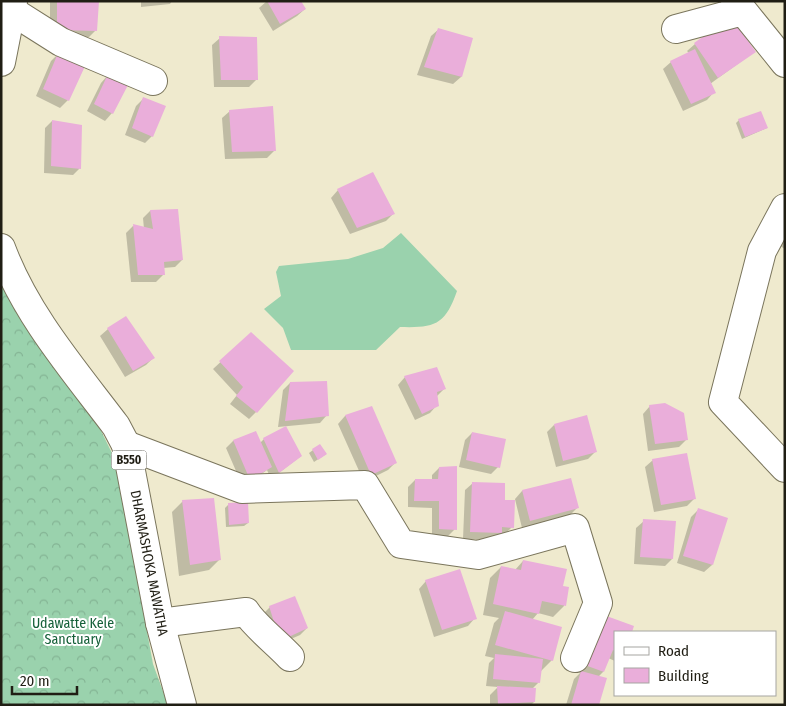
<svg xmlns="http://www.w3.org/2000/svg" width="786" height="706" viewBox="0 0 786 706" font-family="'Fira Sans Condensed',sans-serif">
	<defs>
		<pattern id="forest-crowns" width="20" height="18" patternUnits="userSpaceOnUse" patternTransform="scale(1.25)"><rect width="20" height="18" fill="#9ad2ad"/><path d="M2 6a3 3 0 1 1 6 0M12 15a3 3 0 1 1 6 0" fill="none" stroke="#84b494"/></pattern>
	</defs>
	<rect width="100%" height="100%" fill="#efeace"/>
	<path fill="#9ad2ad" d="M 401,233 L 457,291 C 445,325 435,328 400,327 L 376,350 L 291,350 L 283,328 L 264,309 L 281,296 L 276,272 L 279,266 L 348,259 L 383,248 Z"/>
	<path fill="url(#forest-crowns)" d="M 1,248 L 88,404 L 129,488 L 132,550 L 153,664 L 168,705 L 1,705 Z"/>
	<path fill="#0003" d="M 50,1 L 98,1 L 96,30 L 89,37 L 50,37 Z
		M 141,1 L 172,1 L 170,4 L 141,7 Z
		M 267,1 L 300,1 L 305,9 L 297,16 L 273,31 L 259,8 Z
		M 439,29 L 472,39 L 461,77 L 453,84 L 417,75 L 431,36 Z
		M 220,38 L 257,79 L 249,87 L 214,87 L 212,45 Z
		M 695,44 L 754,52 L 710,84 L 714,92 L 707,100 L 683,111 L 663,69 L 671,62 L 689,53 L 687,51 Z
		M 58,54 L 85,65 L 68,100 L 60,108 L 36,96 L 51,61 Z
		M 108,75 L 112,113 L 105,121 L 87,111 L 101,83 Z
		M 143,99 L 152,136 L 145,143 L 125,135 L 136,106 Z
		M 230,111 L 275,150 L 267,158 L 225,159 L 222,118 Z
		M 739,120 L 767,128 L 742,139 L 736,123 Z
		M 52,121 L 80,168 L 73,175 L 44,173 L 45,128 Z
		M 338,190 L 394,213 L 386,221 L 350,234 L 331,198 Z
		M 177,210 L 182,260 L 175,267 L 163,268 L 164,274 L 156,282 L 131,282 L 126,233 L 133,226 L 144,229 L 143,218 L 150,211 Z
		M 785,216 L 785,249 L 770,240 Z
		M 108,329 L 153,358 L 146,365 L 125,377 L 100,336 Z
		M 251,334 L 256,412 L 249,419 L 230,404 L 237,395 L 213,369 Z
		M 405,377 L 444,389 L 437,396 L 437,405 L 430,413 L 415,420 L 398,385 Z
		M 290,383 L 327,415 L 320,423 L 278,427 L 283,390 Z
		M 650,406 L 686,440 L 679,447 L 648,451 L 643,414 Z
		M 372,408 L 395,463 L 388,470 L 364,482 L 338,424 L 345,416 Z
		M 554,425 L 595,452 L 588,459 L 556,467 L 547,432 Z
		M 255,432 L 260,443 L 264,439 L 301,456 L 271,479 L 267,470 L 243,487 L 226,448 L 233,441 Z
		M 472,433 L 498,467 L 491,474 L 459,467 L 465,440 Z
		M 320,445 L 326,454 L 314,462 L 309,453 Z
		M 653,460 L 695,498 L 687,506 L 654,512 L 645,467 Z
		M 439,468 L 455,529 L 448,536 L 432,536 L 432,508 L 408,507 L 408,487 L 415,480 L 432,480 L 432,475 Z
		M 570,479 L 578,507 L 570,515 L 522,528 L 515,499 L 522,491 Z
		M 473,483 L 503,501 L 512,527 L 505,534 L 499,534 L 493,540 L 463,539 L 465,490 Z
		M 183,501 L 220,559 L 209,570 L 179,576 L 172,512 Z
		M 229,504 L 248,523 L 244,526 L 226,527 L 225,508 Z
		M 698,510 L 712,565 L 704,572 L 677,563 L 691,517 Z
		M 644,521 L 672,559 L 665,566 L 634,564 L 636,528 Z
		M 523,561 L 562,587 L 568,588 L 564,606 L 553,617 L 538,613 L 532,620 L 552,660 L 540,672 L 539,682 L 532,689 L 534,702 L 531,705 L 490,705 L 490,695 L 498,687 L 486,686 L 489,663 L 494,658 L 485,656 L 494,623 L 499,618 L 483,615 L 490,578 L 501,567 L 515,570 Z
		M 426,581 L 475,618 L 468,626 L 434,637 L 419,589 Z
		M 270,607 L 307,628 L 300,635 L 273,647 L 263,614 Z
		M 594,623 L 632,627 L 630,632 L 615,632 L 615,661 L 608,658 L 603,672 L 598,677 L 598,705 L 566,705 L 574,679 L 580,673 L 576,671 Z"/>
	<path fill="#eaaeda" d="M 57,1 L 99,1 L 97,31 L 57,30 Z
		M 267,1 L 301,1 L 306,9 L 280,24 Z
		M 731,17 L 756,52 L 718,78 L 694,43 Z
		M 438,28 L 473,38 L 462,77 L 424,67 Z
		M 219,36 L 257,37 L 258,80 L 221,80 Z
		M 695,49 L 716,93 L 691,104 L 670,61 Z
		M 58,53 L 86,64 L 69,101 L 43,89 Z
		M 108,74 L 128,85 L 113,114 L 94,104 Z
		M 143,97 L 166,106 L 153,137 L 132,128 Z
		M 273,106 L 276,151 L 232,152 L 229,110 Z
		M 761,111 L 768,128 L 745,137 L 738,119 Z
		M 52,120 L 82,125 L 81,169 L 51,166 Z
		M 373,172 L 395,214 L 357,228 L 337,189 Z
		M 178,209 L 183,260 L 164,262 L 165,275 L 138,275 L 133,224 L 153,229 L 150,210 Z
		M 126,316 L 155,358 L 133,371 L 107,328 Z
		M 251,332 L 294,371 L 257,413 L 236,396 L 243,387 L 219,361 Z
		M 437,367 L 446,389 L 437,392 L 439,406 L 422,414 L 404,376 Z
		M 327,381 L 329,416 L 285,421 L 290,382 Z
		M 665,403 L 684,413 L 688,440 L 655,444 L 649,405 Z
		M 372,406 L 397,463 L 371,475 L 345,415 Z
		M 587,415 L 597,452 L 563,461 L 554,424 Z
		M 286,426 L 302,456 L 279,473 L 263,438 Z
		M 256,431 L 272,467 L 250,480 L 233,440 Z
		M 472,432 L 506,439 L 500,468 L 466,460 Z
		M 320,444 L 327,454 L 318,460 L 312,449 Z
		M 687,453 L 696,499 L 661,505 L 652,459 Z
		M 457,466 L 457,530 L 439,529 L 439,501 L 414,501 L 415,479 L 438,479 L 439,467 Z
		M 571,478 L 579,508 L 530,521 L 522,490 Z
		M 472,482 L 505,483 L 505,500 L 515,500 L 514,528 L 502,527 L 502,533 L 470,532 Z
		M 214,498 L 221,560 L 190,565 L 182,500 Z
		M 248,502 L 249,523 L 229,525 L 228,503 Z
		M 698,508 L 728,518 L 713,565 L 683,556 Z
		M 643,519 L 676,521 L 673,559 L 640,557 Z
		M 523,560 L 567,569 L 563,586 L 569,587 L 566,606 L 542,601 L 539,614 L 493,604 L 501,566 L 521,570 Z
		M 460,569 L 477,619 L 442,630 L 425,580 Z
		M 295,596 L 308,628 L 280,641 L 269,606 Z
		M 505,611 L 562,627 L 553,661 L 495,645 Z
		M 601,614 L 634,626 L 632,632 L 615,632 L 615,651 L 613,650 L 604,672 L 582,664 Z
		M 495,654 L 543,659 L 540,683 L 493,679 Z
		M 581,671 L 607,678 L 599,705 L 571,705 Z
		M 497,686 L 536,688 L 535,702 L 498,704 Z"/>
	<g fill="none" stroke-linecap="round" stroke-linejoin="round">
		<g stroke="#7a755c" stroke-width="30">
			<path id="minor" d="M 735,1 L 785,63
				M 12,11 L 61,42 L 153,81
				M 676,29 L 743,11
				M 785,208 L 762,251 L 723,402 L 785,468
				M 126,445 L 242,489 L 365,485 L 401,544 L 478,555 L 575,528 L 598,603 L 575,658
				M 160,623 L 246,612 C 255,626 277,643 290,657"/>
		</g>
		<g stroke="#7a755c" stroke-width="30">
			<path id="major" d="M 1,62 L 13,1
				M 1,248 C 26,315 73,369 116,426 L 126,445 L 160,623 L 182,705"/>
		</g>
		<use href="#minor" stroke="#fff" stroke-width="28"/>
		<use href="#major" stroke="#fff" stroke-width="28"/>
	</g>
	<g text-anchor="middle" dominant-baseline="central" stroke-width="4" stroke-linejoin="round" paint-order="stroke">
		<rect fill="#fff" stroke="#63625a" stroke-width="1" x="111.5" y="450.5" width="35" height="19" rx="4"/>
		<g font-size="12" font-weight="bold" fill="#201e14">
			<text x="129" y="460">B550</text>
		</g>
		<g font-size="14" fill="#201e14" stroke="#fff">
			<text transform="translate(149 563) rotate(79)">DHARMASHOKA MAWATHA</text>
		</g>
		<g font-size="14" fill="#156039" stroke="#fff">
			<text x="73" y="623">Udawatte Kele<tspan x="73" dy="16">Sanctuary</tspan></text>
		</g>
	</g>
	<rect width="786" height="706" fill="none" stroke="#201e14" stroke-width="5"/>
	<rect x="614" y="631" width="162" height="65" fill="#ffffff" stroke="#a6a5a1"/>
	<rect x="624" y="647" width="25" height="8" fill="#ffffff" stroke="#a6a5a1"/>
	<text x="658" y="656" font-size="15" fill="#201e14">Road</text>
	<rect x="624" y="668" width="25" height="15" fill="#eaaeda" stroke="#a6a5a1"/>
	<text x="658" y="681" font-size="15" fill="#201e14">Building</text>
	<path d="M12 686v8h65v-8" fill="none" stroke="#201e14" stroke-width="2.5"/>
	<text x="20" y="686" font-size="15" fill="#201e14" stroke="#ffffff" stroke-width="4" paint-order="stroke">20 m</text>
</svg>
